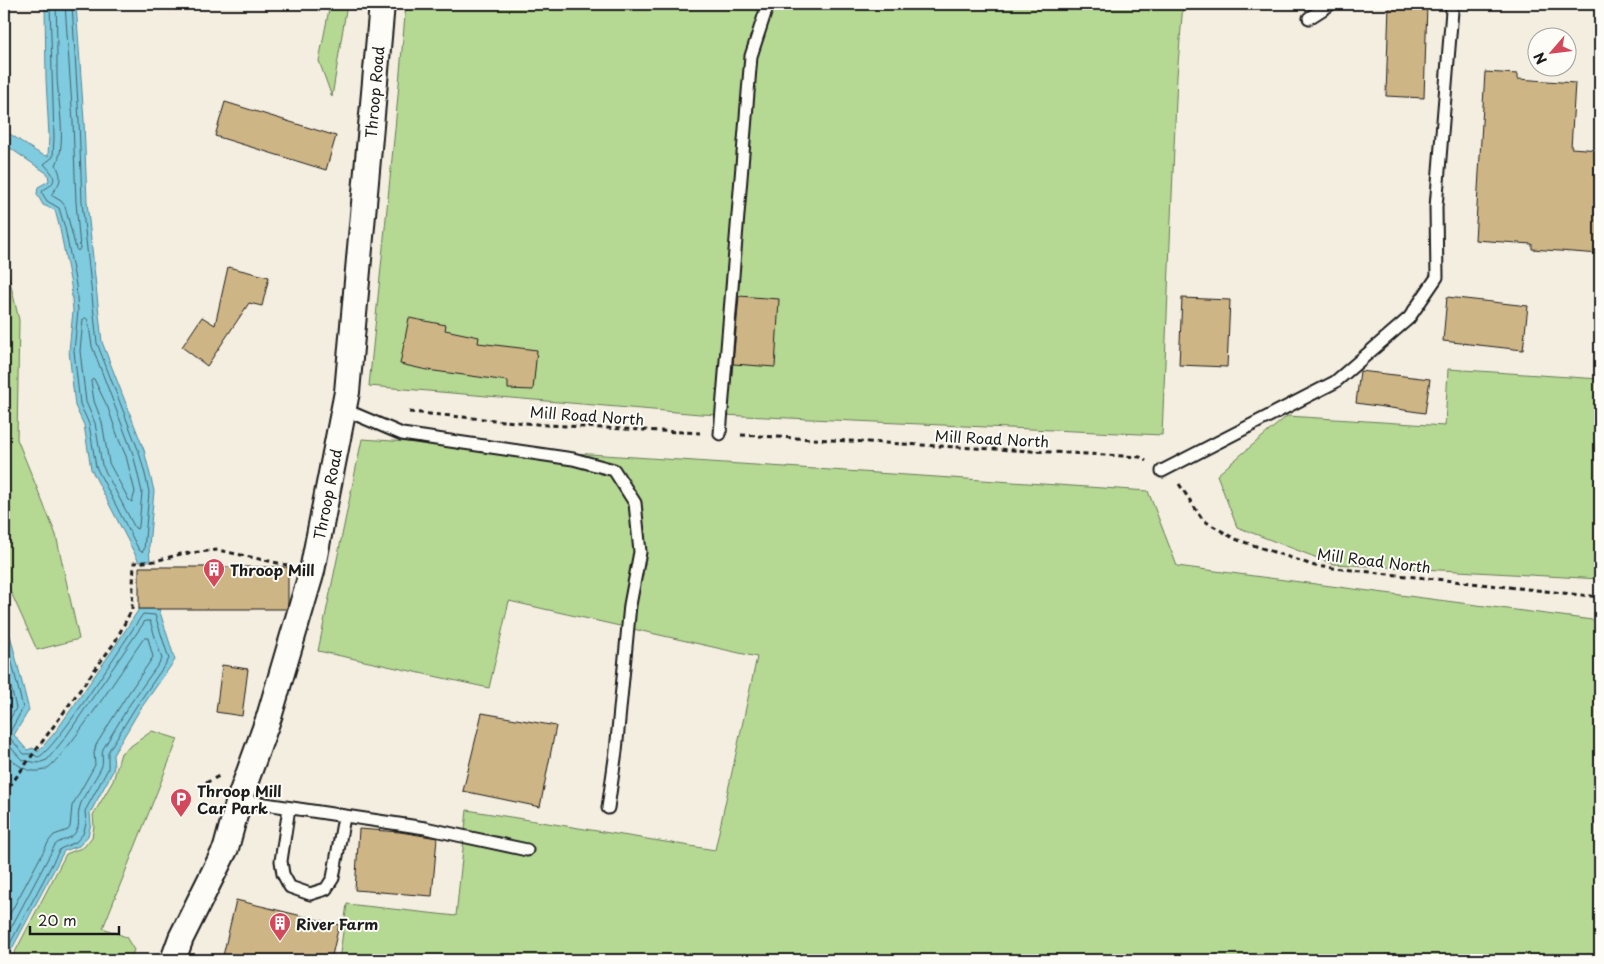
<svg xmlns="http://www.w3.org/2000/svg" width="1604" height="964" viewBox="0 0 1604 964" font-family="'Playpen Sans',sans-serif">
	<rect width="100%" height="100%" fill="#f4eee0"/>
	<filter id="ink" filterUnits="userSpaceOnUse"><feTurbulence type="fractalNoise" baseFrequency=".02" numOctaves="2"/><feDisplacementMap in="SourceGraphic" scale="10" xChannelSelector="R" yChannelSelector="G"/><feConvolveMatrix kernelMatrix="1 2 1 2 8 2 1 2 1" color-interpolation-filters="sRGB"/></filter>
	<g filter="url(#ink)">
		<path fill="#b5d893" stroke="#687a58" d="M 330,4 L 347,4 L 332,97 L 319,61 Z
			M 406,4 L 1183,4 L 1177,76 L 1162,435 L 700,414 L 369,386 L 395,129 Z
			M 4,256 L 19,320 L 17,439 L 56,535 L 79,639 L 37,650 L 9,588 L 4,581 Z
			M 1448,369 L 1600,379 L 1600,579 L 1333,564 L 1237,527 L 1217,475 L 1287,416 L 1445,426 Z
			M 362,439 L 1148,491 L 1177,566 L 1600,621 L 1600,960 L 339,960 L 347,904 L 456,916 L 467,810 L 715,850 L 757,657 L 509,601 L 489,688 L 318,651 Z
			M 152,731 L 178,739 L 103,928 L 126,937 L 134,950 L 130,960 L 35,960 L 13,956 L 66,854 L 84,847 L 92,837 L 94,826 L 93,815 L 113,781 L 121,753 Z"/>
		<path fill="#7fcbdf" stroke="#578591" d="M 45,4 L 76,4 L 84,121 L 87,202 L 102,342 L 144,450 L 154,491 L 149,546 L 150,561 L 139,562 L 91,469 L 84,425 L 75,406 L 69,351 L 73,311 L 71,285 L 60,229 L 55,210 L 43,205 L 37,194 L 38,187 L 49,181 L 48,174 L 4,144 L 4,131 C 16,136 38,156 48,156 L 49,136 L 46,79 Z
			M 139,609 L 159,609 L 175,660 L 139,711 L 113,755 L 114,766 L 113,771 L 90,813 L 91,824 L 88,836 L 79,846 L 64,851 L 6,960 L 4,960 L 4,628 L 10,635 L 29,710 L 14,735 L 27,750 L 33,748 L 38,752 L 56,731 L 112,651 Z"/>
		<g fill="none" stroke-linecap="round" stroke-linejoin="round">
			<path stroke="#44626a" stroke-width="1" d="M 50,4 L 54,137 L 53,157 L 44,164 C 54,175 60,181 43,190 L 42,193 L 47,201 L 59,208 L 65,228 L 76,285 L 78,311 L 74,351 L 80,404 L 89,424 L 96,467 L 139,550 L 142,552 L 144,550 L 149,492 L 145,474 L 139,452 L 97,343 L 82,202 L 79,121 L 72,4
				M 56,4 C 57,28 57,53 57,77 C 58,101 67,144 56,165 C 64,180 59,184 51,195 L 61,201 L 65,206 L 76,249 L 78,251 L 80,248 L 76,202 L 73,122 L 65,4
				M 86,318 L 88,320 L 92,346 L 133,454 L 142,492 L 139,526 L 137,529 L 135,528 L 102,465 L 95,423 L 86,402 L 80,351 L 83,320 Z
				M 94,379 L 108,408 L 119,440 L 126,456 L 135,492 L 132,502 L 129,500 L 109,463 L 102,422 L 94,401 L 91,381 Z
				M 4,635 L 6,638 L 23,708 L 10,732 L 9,737 L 24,754 L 32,754 L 38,757 C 53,754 129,634 143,614 L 155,615 L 169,659 L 135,708 L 108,752 L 108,769 L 85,811 L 86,824 L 83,834 L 76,842 L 60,849 L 4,955
				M 4,658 L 16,708 L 4,730
				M 4,740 L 22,760 L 38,763 L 47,760 L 65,738 L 145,621 L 150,621 L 162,659 L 130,704 L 103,749 C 101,756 104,762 101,768 C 95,781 81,797 79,810 C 77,819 81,826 75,833 C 70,840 61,839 55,845 L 4,941
				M 4,752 C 14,763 27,775 44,770 C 60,766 130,658 144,638 L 148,638 L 153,657 L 124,700 L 96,745 L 94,753 L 95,765 L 72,806 L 70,827 L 68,830 L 54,835 L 49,841 L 4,925"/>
		</g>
		<path fill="#ceb585" stroke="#1c1c1c" d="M 1389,4 L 1427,4 L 1424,98 L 1386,96 Z
			M 1485,72 L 1518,74 L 1518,79 L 1575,83 L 1571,148 L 1600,150 L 1600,254 L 1532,249 L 1532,244 L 1475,240 Z
			M 225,102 L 336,136 L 326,170 L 215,136 Z
			M 228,267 L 269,277 L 262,306 L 249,303 L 207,366 L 182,347 L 202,317 L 215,325 Z
			M 739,296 L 779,299 L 775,367 L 733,364 Z
			M 1447,297 L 1528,306 L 1523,350 L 1443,341 Z
			M 1182,298 L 1230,300 L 1227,367 L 1179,365 Z
			M 409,318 L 446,325 L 445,330 L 479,337 L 478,343 L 537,350 L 533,390 L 508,389 L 508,381 L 427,370 L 400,364 Z
			M 1360,371 L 1430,379 L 1425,413 L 1356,403 Z
			M 139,567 L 288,567 L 288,603 L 287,609 L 139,609 Z
			M 222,665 L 248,669 L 242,716 L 216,712 Z
			M 482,713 L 556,726 L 540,807 L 463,791 Z
			M 359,829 L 400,832 L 437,838 L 432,896 L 355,890 Z
			M 236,900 L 339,925 L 331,960 L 222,960 Z"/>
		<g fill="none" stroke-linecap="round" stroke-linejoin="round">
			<g stroke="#1c1c1c" stroke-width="15">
				<path id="lane" d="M 1309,18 L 1331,4
					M 343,409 L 402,434 L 573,459 L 614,470 L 635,503 L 640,552 L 630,605 L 616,751 L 608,808
					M 720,434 L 751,56 L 768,4
					M 1162,471 L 1335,382 L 1409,318 L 1437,277 L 1436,207 L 1452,11 L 1451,4
					M 239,800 L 425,828 L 527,850
					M 289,808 L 281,861 L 283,874 L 290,887 L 310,894 L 326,889 L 333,878 L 344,817"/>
			</g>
			<g stroke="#1c1c1c" stroke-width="28">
				<path id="street" d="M 173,960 L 181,938 L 226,848 L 239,800 L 269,717 L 312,571 L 347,392 L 382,4"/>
			</g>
			<path stroke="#1c1c1c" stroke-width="3" stroke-dasharray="5 4" stroke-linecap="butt" d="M 409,412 L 547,425 L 700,433
				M 741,435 L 1140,457 L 1146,461
				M 1179,484 L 1203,520 L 1235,539 L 1315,566 L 1600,597
				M 198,787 L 219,776
				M 4,794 L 115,642 L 132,609 L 134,563 L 155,561 L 181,554 L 218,550 L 287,565"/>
			<use href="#lane" stroke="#fdfcf7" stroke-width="11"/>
			<use href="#street" stroke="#fdfcf7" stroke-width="24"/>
		</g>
	</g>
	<defs>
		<g id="building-pin" transform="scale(1.125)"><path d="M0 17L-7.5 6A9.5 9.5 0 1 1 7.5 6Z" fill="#d1495b" stroke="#fdfcf7"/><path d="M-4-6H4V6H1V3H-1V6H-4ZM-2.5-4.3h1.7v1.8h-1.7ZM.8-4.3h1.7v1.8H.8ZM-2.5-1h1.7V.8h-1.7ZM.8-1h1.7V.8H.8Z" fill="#fff"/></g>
		<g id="parking-pin" transform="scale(1.125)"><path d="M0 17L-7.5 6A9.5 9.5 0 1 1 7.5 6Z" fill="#d1495b" stroke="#fdfcf7"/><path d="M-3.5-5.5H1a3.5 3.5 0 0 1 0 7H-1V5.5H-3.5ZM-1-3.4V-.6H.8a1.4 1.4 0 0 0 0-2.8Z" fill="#fff"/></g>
	</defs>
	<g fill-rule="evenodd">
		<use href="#building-pin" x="214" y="569"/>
		<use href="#parking-pin" x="181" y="799"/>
		<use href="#building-pin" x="280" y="923"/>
	</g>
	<g text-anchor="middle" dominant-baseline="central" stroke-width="4" stroke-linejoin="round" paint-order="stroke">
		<g font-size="15" fill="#1c1c1c" stroke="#fdfcf7">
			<text transform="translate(374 92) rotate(-85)">Throop Road</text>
			<text transform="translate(587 415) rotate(4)">Mill Road North</text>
			<text transform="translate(992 438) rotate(3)">Mill Road North</text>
			<text transform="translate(327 494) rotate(-79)">Throop Road</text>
			<text transform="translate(1374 560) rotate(7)">Mill Road North</text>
		</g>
		<g font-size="15" font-weight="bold" fill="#1c1c1c" stroke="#fdfcf7" text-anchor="start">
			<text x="230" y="569">Throop Mill</text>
			<text x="197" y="790">Throop Mill<tspan x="197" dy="17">Car Park</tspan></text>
			<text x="296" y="923">River Farm</text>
		</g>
	</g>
	<rect width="1604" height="964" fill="none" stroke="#fdfcf7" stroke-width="20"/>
	<rect x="10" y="10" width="1584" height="944" fill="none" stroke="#1c1c1c" stroke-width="2" filter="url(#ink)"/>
	<g transform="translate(1552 52) rotate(242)"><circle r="24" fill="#fdfcf7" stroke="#a3a29f"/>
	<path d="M0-4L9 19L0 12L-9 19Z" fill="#d1495b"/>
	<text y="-8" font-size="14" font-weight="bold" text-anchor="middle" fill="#1c1c1c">N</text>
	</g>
	<path d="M30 926v8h89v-8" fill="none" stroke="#1c1c1c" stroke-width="2.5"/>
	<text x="38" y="926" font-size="15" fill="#1c1c1c" stroke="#fdfcf7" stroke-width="4" paint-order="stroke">20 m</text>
</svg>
